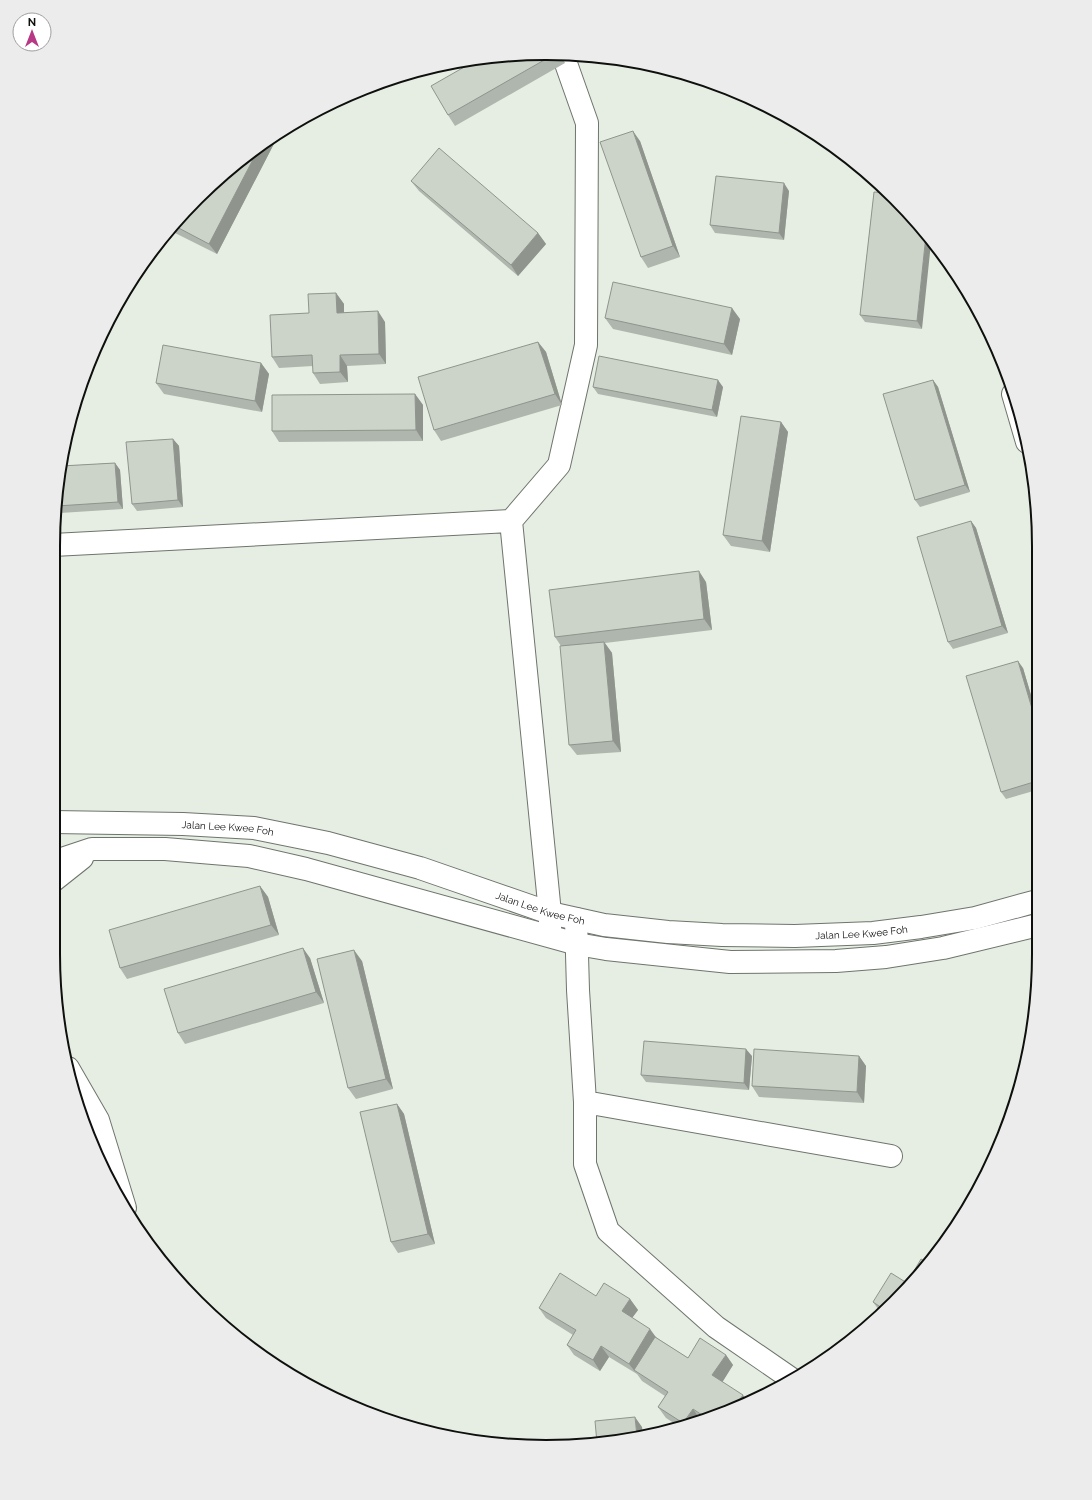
<svg xmlns="http://www.w3.org/2000/svg" width="1092" height="1500" viewBox="0 0 1092 1500" font-family="Raleway,sans-serif">
	<rect width="100%" height="100%" fill="#e6eee3"/>
	<g fill="none" stroke-linecap="round" stroke-linejoin="round">
		<g stroke="#6e756c" stroke-width="24">
			<path id="minor" d="M 1013,394 L 1027,442
				M 53,545 L 511,521
				M 576,919 L 578,990 L 585,1102 L 585,1164 L 608,1231 L 716,1327 L 793,1380
				M 550,930 L 550,913 L 511,521 L 559,465 L 586,345 L 587,123 L 563,55
				M 585,1102 L 891,1156"/>
		</g>
		<g stroke="#6e756c" stroke-width="24">
			<g id="major">
				<path id="s1" d="M 53,822 L 183,824 L 254,828 L 328,843 L 420,868 L 550,913 L 604,925 L 668,932 L 722,935 L 795,936 L 873,933 L 921,927 L 975,918 L 1037,901"/>
				<path d="M 53,862 L 92,849 L 165,849 L 249,856 L 306,869 L 577,944 L 606,949 L 730,962 L 836,961 L 886,957 L 943,948 L 1038,925"/>
				<path d="M 53,881 L 82,858"/>
				<path d="M 68,1068 L 98,1120 L 125,1208"/>
			</g>
		</g>
		<use href="#minor" stroke="#fff" stroke-width="22"/>
		<use href="#major" stroke="#fff" stroke-width="22"/>
	</g>
	<path fill="#afb6ad" d="M 561,55 L 565,63 L 455,126 L 448,115 L 482,57 Z
		M 279,134 L 217,254 L 175,233 L 171,227 L 175,221 L 221,175 Z
		M 640,141 L 680,257 L 648,268 L 641,257 Z
		M 411,181 L 538,233 L 546,244 L 518,276 L 419,191 Z
		M 789,191 L 784,240 L 715,233 L 710,225 Z
		M 874,192 L 922,329 L 865,322 L 860,315 Z
		M 336,293 L 344,304 L 344,313 L 385,322 L 386,364 L 347,366 L 348,382 L 320,384 L 313,373 L 313,366 L 279,368 L 272,357 L 309,313 Z
		M 605,318 L 740,319 L 732,355 L 613,329 Z
		M 538,342 L 546,352 L 562,405 L 441,441 L 434,430 Z
		M 261,363 L 269,374 L 262,412 L 164,394 L 156,383 Z
		M 933,380 L 938,387 L 970,492 L 920,507 L 915,500 Z
		M 593,387 L 723,387 L 717,417 L 598,394 Z
		M 415,394 L 423,405 L 423,441 L 279,442 L 272,431 Z
		M 781,422 L 788,432 L 770,552 L 731,546 L 723,535 Z
		M 173,439 L 179,446 L 183,507 L 137,511 L 132,504 Z
		M 115,463 L 120,470 L 123,509 L 60,513 L 57,508 L 61,466 Z
		M 971,521 L 976,528 L 1008,633 L 953,649 L 948,642 Z
		M 706,582 L 712,630 L 605,643 L 612,653 L 621,752 L 577,755 L 569,745 L 561,646 L 555,637 Z
		M 1023,668 L 1036,712 L 1037,790 L 1006,799 L 1001,792 Z
		M 260,886 L 268,897 L 279,935 L 127,979 L 120,968 Z
		M 310,958 L 324,1003 L 185,1044 L 178,1033 Z
		M 362,961 L 393,1089 L 356,1099 L 348,1088 Z
		M 752,1056 L 749,1090 L 646,1082 L 641,1075 Z
		M 859,1056 L 866,1066 L 864,1103 L 759,1097 L 752,1086 Z
		M 397,1104 L 404,1114 L 435,1244 L 398,1253 L 391,1242 Z
		M 928,1263 L 882,1313 L 881,1313 L 873,1302 L 907,1283 Z
		M 596,1296 L 630,1299 L 638,1310 L 632,1318 L 657,1338 L 688,1358 L 726,1355 L 733,1365 L 722,1382 L 735,1409 L 677,1425 L 666,1418 L 658,1407 L 665,1396 L 642,1381 L 637,1374 L 609,1357 L 600,1371 L 574,1355 L 567,1345 L 573,1335 L 546,1318 L 539,1308 Z"/>
	<path fill="#8f948d" d="M 633,131 L 640,141 L 680,257 L 673,246 Z
		M 279,134 L 217,254 L 209,244 L 259,148 Z
		M 784,183 L 789,191 L 784,240 L 779,233 Z
		M 538,233 L 546,244 L 518,276 L 511,265 Z
		M 926,235 L 931,243 L 922,329 L 917,321 Z
		M 336,293 L 344,304 L 344,324 L 337,313 Z
		M 732,308 L 740,319 L 732,355 L 724,344 Z
		M 378,311 L 385,322 L 386,364 L 379,354 Z
		M 538,342 L 546,352 L 562,405 L 555,394 Z
		M 340,355 L 347,366 L 348,382 L 340,372 Z
		M 261,363 L 269,374 L 262,412 L 255,401 Z
		M 718,380 L 723,387 L 717,417 L 712,410 Z
		M 933,380 L 938,387 L 970,492 L 965,485 Z
		M 415,394 L 423,405 L 423,441 L 416,430 Z
		M 781,422 L 788,432 L 770,552 L 762,541 Z
		M 173,439 L 179,446 L 183,507 L 178,500 Z
		M 115,463 L 120,470 L 123,509 L 118,502 Z
		M 971,521 L 976,528 L 1008,633 L 1002,626 Z
		M 699,571 L 706,582 L 712,630 L 704,619 Z
		M 604,642 L 612,653 L 621,752 L 613,741 Z
		M 1018,661 L 1023,668 L 1036,712 L 1036,722 Z
		M 260,886 L 268,897 L 279,935 L 271,925 Z
		M 303,948 L 310,958 L 324,1003 L 316,992 Z
		M 354,950 L 362,961 L 393,1089 L 386,1079 Z
		M 746,1049 L 752,1056 L 749,1090 L 744,1083 Z
		M 859,1056 L 866,1066 L 864,1103 L 857,1092 Z
		M 397,1104 L 404,1114 L 435,1244 L 428,1234 Z
		M 630,1299 L 638,1310 L 629,1322 L 622,1311 Z
		M 650,1329 L 658,1340 L 634,1370 L 637,1374 L 629,1364 Z
		M 601,1346 L 609,1357 L 600,1371 L 593,1360 Z
		M 726,1355 L 733,1365 L 720,1386 L 712,1375 Z
		M 743,1395 L 748,1403 L 732,1410 Z
		M 693,1409 L 700,1419 L 684,1423 Z
		M 635,1417 L 642,1427 L 643,1434 L 637,1436 Z"/>
	<path fill="#ccd4c9" stroke="#8f948d" d="M 553,55 L 448,115 L 431,86 L 480,58 Z
		M 633,131 L 673,246 L 641,257 L 600,142 Z
		M 259,148 L 209,244 L 173,225 L 175,221 L 221,175 Z
		M 439,148 L 538,233 L 511,265 L 411,181 Z
		M 716,176 L 784,183 L 779,233 L 710,225 Z
		M 874,192 L 887,193 L 917,221 L 926,235 L 917,321 L 860,315 Z
		M 613,282 L 732,308 L 724,344 L 605,318 Z
		M 336,293 L 337,313 L 378,311 L 379,354 L 340,355 L 340,372 L 313,373 L 312,355 L 272,357 L 270,315 L 309,313 L 308,294 Z
		M 538,342 L 555,394 L 434,430 L 418,377 Z
		M 163,345 L 261,363 L 255,401 L 156,383 Z
		M 599,356 L 718,380 L 712,410 L 593,387 Z
		M 933,380 L 965,485 L 915,500 L 883,394 Z
		M 415,394 L 416,430 L 272,431 L 272,395 Z
		M 741,416 L 781,422 L 762,541 L 723,535 Z
		M 173,439 L 178,500 L 132,504 L 126,442 Z
		M 115,463 L 118,502 L 57,506 L 61,466 Z
		M 971,521 L 1002,626 L 948,642 L 917,537 Z
		M 699,571 L 704,619 L 555,637 L 549,590 Z
		M 604,642 L 613,741 L 569,745 L 560,646 Z
		M 1018,661 L 1036,722 L 1037,781 L 1001,792 L 966,676 Z
		M 260,886 L 271,925 L 120,968 L 109,930 Z
		M 303,948 L 316,992 L 178,1033 L 164,989 Z
		M 354,950 L 386,1079 L 348,1088 L 317,959 Z
		M 644,1041 L 746,1049 L 744,1083 L 641,1075 Z
		M 754,1049 L 859,1056 L 857,1092 L 752,1086 Z
		M 397,1104 L 428,1234 L 391,1242 L 360,1112 Z
		M 993,1159 L 988,1172 L 943,1244 L 941,1243 Z
		M 921,1259 L 928,1263 L 885,1310 L 873,1302 L 891,1273 L 907,1283 Z
		M 560,1273 L 596,1296 L 604,1283 L 630,1299 L 622,1311 L 650,1329 L 629,1364 L 601,1346 L 593,1360 L 567,1345 L 576,1330 L 539,1308 Z
		M 655,1337 L 688,1358 L 700,1338 L 726,1355 L 712,1375 L 743,1395 L 732,1410 L 705,1417 L 693,1409 L 683,1423 L 658,1407 L 668,1392 L 634,1370 Z
		M 635,1417 L 637,1436 L 610,1443 L 597,1443 L 595,1421 Z"/>
	<g text-anchor="middle" dominant-baseline="central" stroke-width="3" stroke-linejoin="round" paint-order="stroke">
		<g font-size="10" fill="#0e100d" stroke="#fff">
			<text stroke="none"><textPath href="#s1" startOffset="175">Jalan Lee Kwee Foh</textPath></text>
			<text stroke="none"><textPath href="#s1" startOffset="499">Jalan Lee Kwee Foh</textPath></text>
			<text stroke="none"><textPath href="#s1" startOffset="823">Jalan Lee Kwee Foh</textPath></text>
		</g>
	</g>
	<path d="M0 0H1092V1500H0ZM546 60H546A486 486 0 0 1 1032 546V954A486 486 0 0 1 546 1440H546A486 486 0 0 1 60 954V546A486 486 0 0 1 546 60Z" fill="#ececec" fill-rule="evenodd"/>
	<path fill="none" stroke="#0e100d" stroke-width="2" d="M546 60H546A486 486 0 0 1 1032 546V954A486 486 0 0 1 546 1440H546A486 486 0 0 1 60 954V546A486 486 0 0 1 546 60Z"/>
	<g transform="translate(32 32)"><circle r="19" fill="#ffffff" stroke="#9f9f9e"/>
	<path d="M0-3L7 15L0 10L-7 15Z" fill="#b73885"/>
	<text y="-6" font-size="11" font-weight="bold" text-anchor="middle" fill="#0e100d">N</text>
	</g>
</svg>
